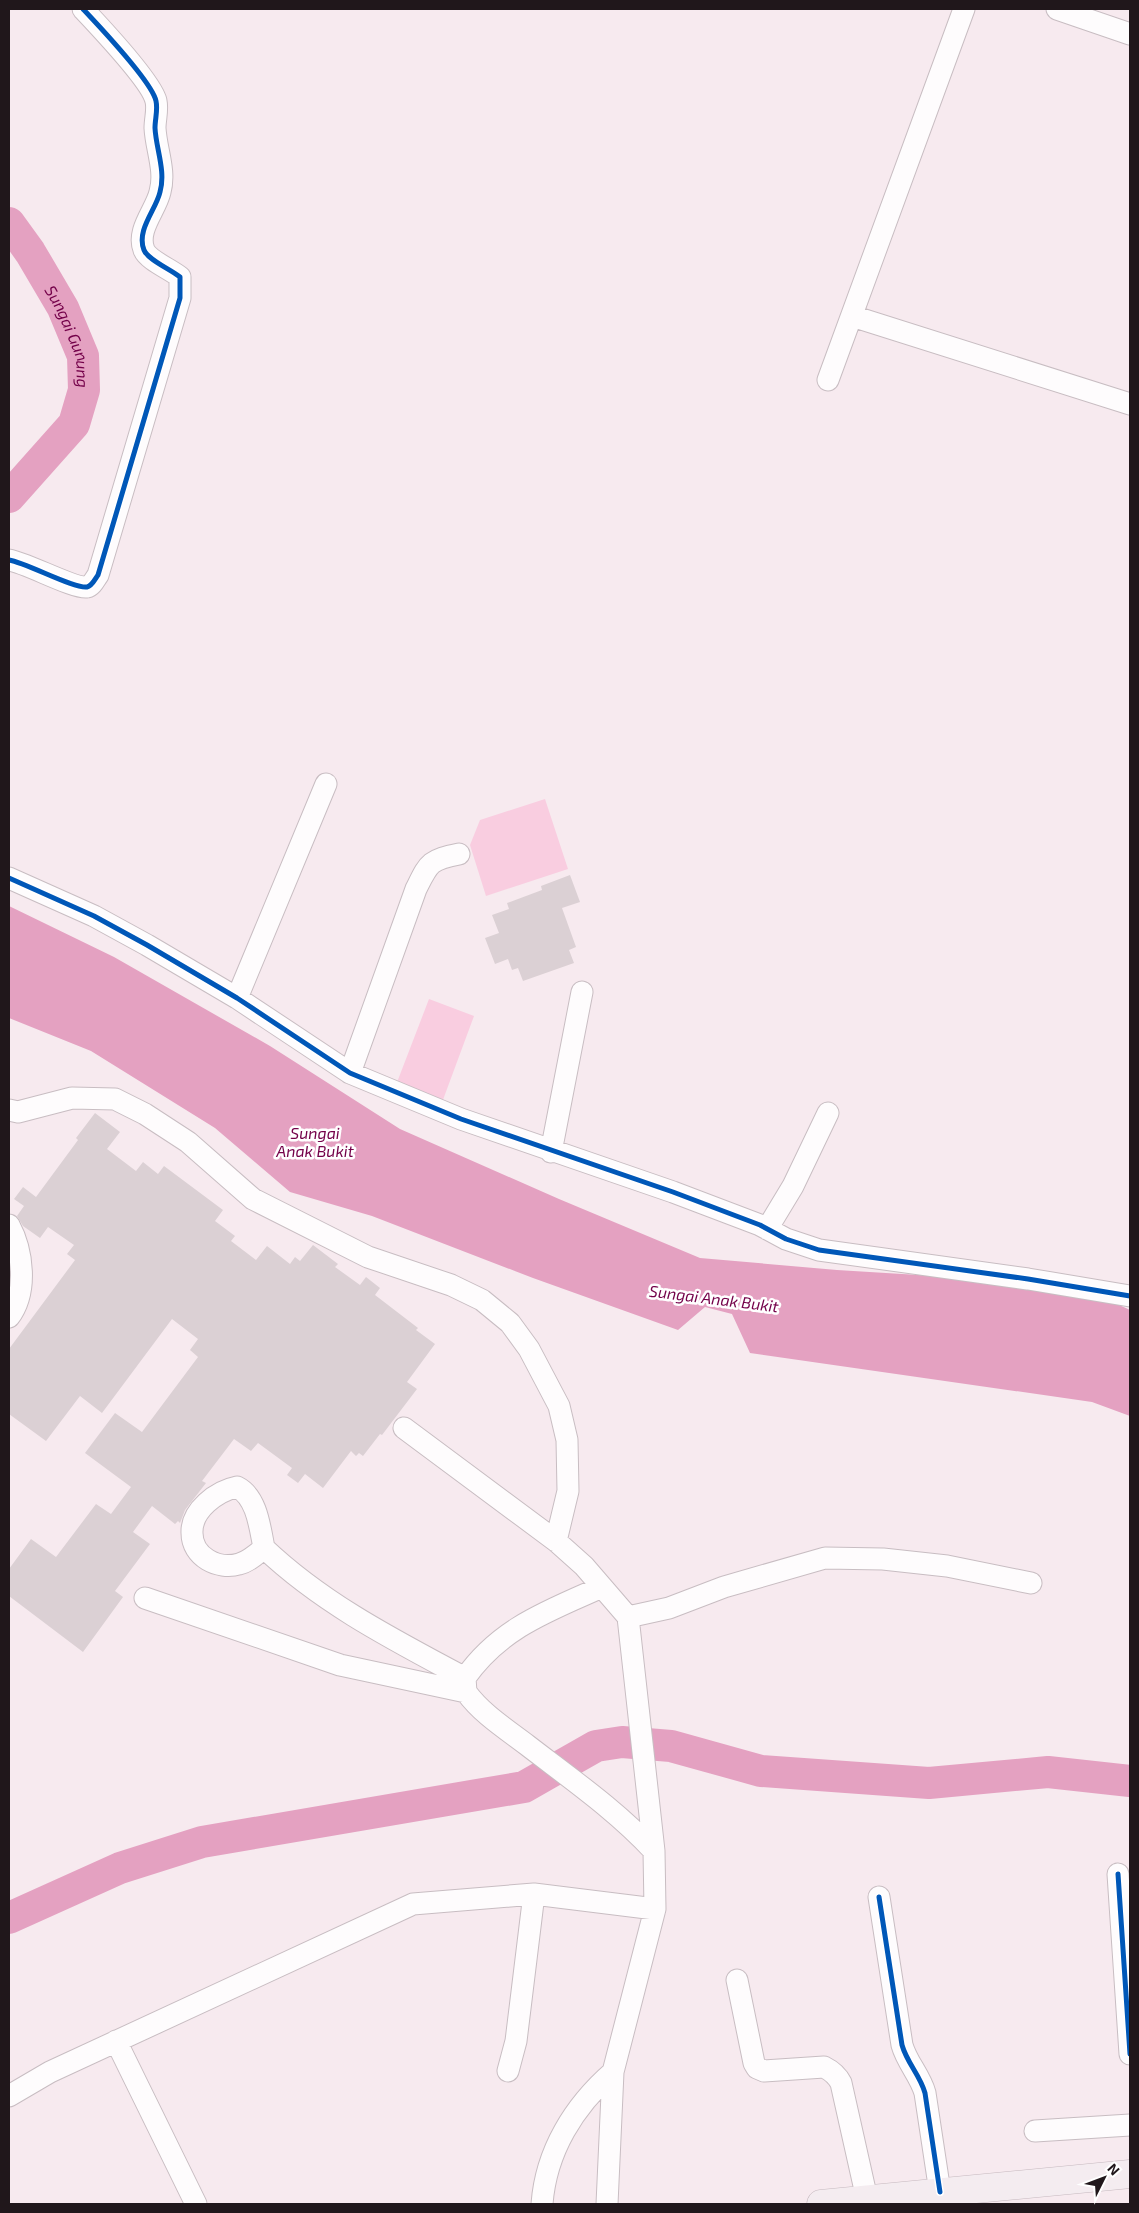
<svg xmlns="http://www.w3.org/2000/svg" width="1139" height="2213" viewBox="0 0 1139 2213" font-family="'Exo 2',sans-serif">
	<rect width="100%" height="100%" fill="#f7eaef"/>
	<path fill="#f9cde0" d="M 545,799 L 568,869 L 486,896 L 470,845 L 480,820 Z
		M 429,999 L 474,1016 L 437,1116 L 391,1098 Z"/>
	<path fill="#e4a1c1" d="M 9,906 L 114,957 L 270,1046 L 400,1129 L 559,1199 L 700,1258 L 837,1270 L 1000,1280 L 1115,1303 L 1130,1310 L 1130,1416 L 1092,1402 L 750,1353 L 732,1314 L 705,1307 L 678,1330 L 533,1278 L 372,1216 L 290,1192 L 215,1128 L 91,1051 L 9,1018 Z"/>
	<g fill="none" stroke-linecap="round" stroke-linejoin="round">
		<g stroke="#e4a1c1" stroke-width="32">
			<path id="s1" d="M 9,223 L 30,252 L 63,308 L 83,356 L 84,390 L 74,424 L 9,497"/>
			<path d="M 9,1918 L 120,1868 L 202,1842 L 524,1787 L 596,1746 L 622,1742 L 671,1746 L 761,1771 L 929,1783 L 1048,1772 L 1130,1781"/>
		</g>
	</g>
	<path fill="#dbd0d4" d="M 570,875 L 580,902 L 562,908 L 576,947 L 569,950 L 574,963 L 523,981 L 518,968 L 512,970 L 508,959 L 495,964 L 485,938 L 499,933 L 492,915 L 509,909 L 507,903 L 542,890 L 541,886 Z
		M 95,1113 L 120,1132 L 107,1149 L 136,1171 L 143,1162 L 158,1174 L 164,1166 L 223,1210 L 215,1221 L 235,1236 L 231,1241 L 256,1260 L 267,1246 L 290,1264 L 295,1257 L 300,1261 L 313,1245 L 338,1264 L 335,1267 L 360,1285 L 366,1277 L 380,1288 L 375,1295 L 418,1328 L 416,1330 L 435,1344 L 407,1382 L 417,1389 L 382,1435 L 380,1434 L 363,1456 L 359,1453 L 356,1456 L 351,1451 L 323,1488 L 305,1474 L 298,1483 L 287,1475 L 292,1468 L 258,1443 L 251,1451 L 234,1439 L 202,1481 L 206,1483 L 185,1510 L 180,1523 L 178,1521 L 175,1524 L 152,1506 L 133,1532 L 150,1544 L 115,1591 L 123,1597 L 83,1652 L 9,1596 L 9,1569 L 31,1539 L 56,1557 L 96,1504 L 111,1514 L 131,1487 L 85,1453 L 115,1413 L 142,1432 L 198,1357 L 190,1350 L 198,1339 L 172,1319 L 102,1413 L 80,1396 L 46,1441 L 9,1414 L 9,1349 L 75,1260 L 67,1254 L 74,1245 L 48,1227 L 40,1238 L 23,1226 L 17,1216 L 24,1206 L 14,1199 L 23,1187 L 36,1197 L 78,1140 L 76,1138 Z"/>
	<g fill="none" stroke-linecap="round" stroke-linejoin="round">
		<g stroke="#c8bdc2" stroke-width="23">
			<path id="minor" d="M 1057,9 L 1130,34
				M 852,316 L 1130,404
				M 828,380 L 964,9
				M 9,560 C 27,563 74,589 87,587 C 92,586 95,579 98,575 L 180,298 L 180,277 C 170,269 148,260 144,250 C 136,230 156,210 160,192 C 166,171 156,149 155,128 C 155,119 158,110 156,101 C 152,82 99,26 83,9
				M 9,878 L 94,916 L 147,945 L 237,998 L 350,1073 L 461,1119 L 673,1192 L 760,1225 L 786,1239 L 819,1250 L 1028,1279 L 1130,1296
				M 237,998 L 326,784
				M 350,1073 L 416,889 C 429,863 429,860 459,854
				M 9,1110 L 18,1112 L 72,1098 L 115,1099 L 145,1114 L 188,1142 L 253,1199 L 368,1257 L 451,1285 L 482,1300 L 510,1323 L 529,1349 L 559,1406 L 567,1440 L 568,1491 L 556,1541
				M 551,1152 L 582,992
				M 9,1225 C 23,1251 28,1292 9,1317
				M 767,1229 L 793,1186 L 828,1113
				M 404,1428 L 556,1541 L 584,1566 L 628,1617 L 654,1851
				M 237,1487 C 257,1497 260,1528 264,1548 C 257,1554 248,1562 239,1564 C 218,1570 192,1557 192,1533 C 191,1510 217,1491 237,1487 Z
				M 264,1548 C 323,1604 394,1640 465,1678
				M 145,1598 L 340,1665 L 466,1692 C 482,1714 506,1729 527,1745 C 571,1779 616,1810 654,1851 L 655,1909 L 613,2072 L 607,2204
				M 628,1617 L 669,1608 L 724,1587 L 825,1558 L 883,1559 L 947,1566 L 1031,1583
				M 466,1692 L 465,1678 C 500,1628 548,1611 602,1587
				M 1118,1874 L 1130,2054
				M 879,1897 L 902,2045 C 907,2063 920,2075 925,2093 L 940,2192
				M 737,1980 L 754,2063 L 757,2068 L 764,2071 L 824,2067 C 832,2071 837,2075 841,2083 L 867,2199
				M 116,2041 L 196,2204
				M 508,2071 L 516,2041 L 534,1894
				M 9,2096 L 50,2072 L 413,1904 L 534,1894 L 655,1909
				M 1035,2131 L 1130,2125
				M 542,2204 C 546,2151 574,2106 613,2072"/>
		</g>
		<g stroke="#c6b9bf" stroke-width="29">
			<path id="highway" d="M 821,2204 L 1130,2174"/>
		</g>
		<use href="#minor" stroke="#fefcfd" stroke-width="21"/>
		<use href="#highway" stroke="#f4ecf0" stroke-width="28"/>
		<g stroke="#fff" stroke-width="8">
			<path id="cycleway" d="M 9,560 C 27,563 74,589 87,587 C 92,586 95,579 98,575 L 180,298 L 180,277 C 170,269 148,260 144,250 C 136,230 156,210 160,192 C 166,171 156,149 155,128 C 155,119 158,110 156,101 C 152,82 99,26 83,9
				M 9,878 L 94,916 L 147,945 L 237,998 L 350,1073 L 461,1119 L 673,1192 L 760,1225 L 786,1239 L 819,1250 L 1028,1279 L 1130,1296
				M 1118,1874 L 1130,2054
				M 879,1897 L 902,2045 C 907,2063 920,2075 925,2093 L 940,2192"/>
		</g>
		<use href="#cycleway" stroke="#0057b8" stroke-width="5"/>
	</g>
	<g text-anchor="middle" dominant-baseline="central" stroke-width="5" stroke-linejoin="round" paint-order="stroke">
		<g font-size="16" font-style="italic" fill="#730149" stroke="#fff">
			<text stroke="none"><textPath href="#s1" startOffset="130">Sungai Gunung</textPath></text>
			<text x="315" y="1132">Sungai<tspan x="315" dy="18">Anak Bukit</tspan></text>
			<text transform="translate(714 1298) rotate(7)">Sungai Anak Bukit</text>
		</g>
	</g>
	<rect width="1139" height="2213" fill="none" stroke="#20171b" stroke-width="20"/>
	<g transform="translate(1104 2178) rotate(48)" stroke="#ffffff" stroke-width="4" paint-order="stroke">
	<path d="M0-4L9 19L0 12L-9 19Z" fill="#20171b"/>
	<text y="-8" font-size="14" font-weight="bold" text-anchor="middle" fill="#20171b">N</text>
	</g>
</svg>
